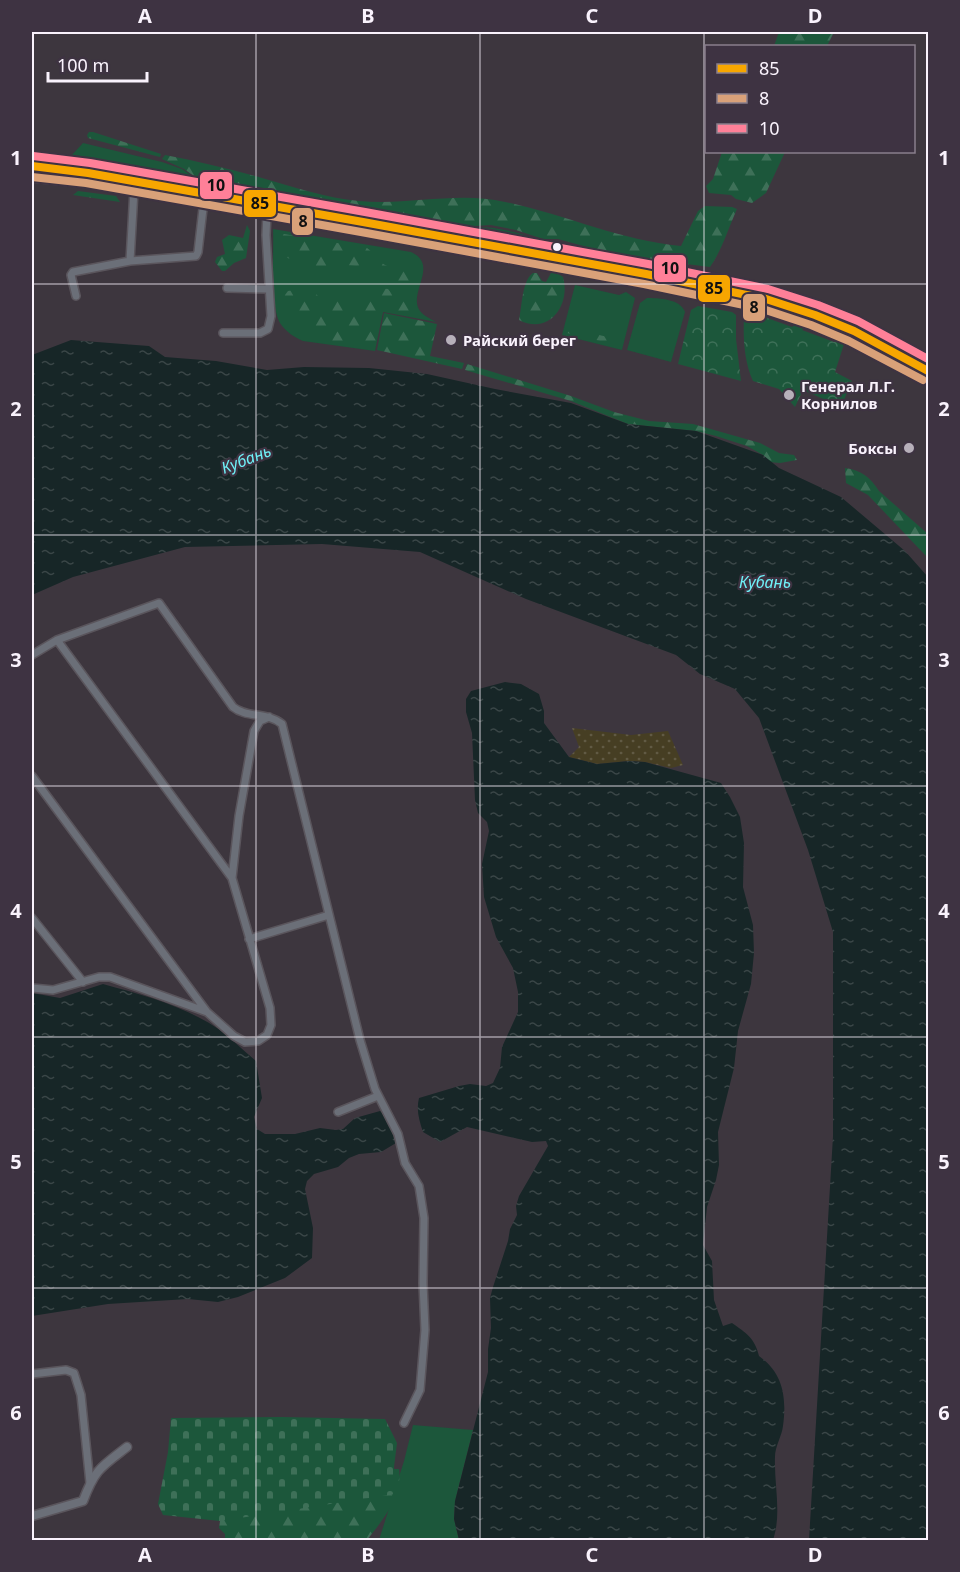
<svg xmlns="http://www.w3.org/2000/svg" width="960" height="1572" viewBox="0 0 960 1572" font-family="'Noto Sans',sans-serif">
	<defs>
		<pattern id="forest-firs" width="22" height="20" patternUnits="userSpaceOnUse" patternTransform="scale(1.5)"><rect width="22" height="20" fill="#1c573b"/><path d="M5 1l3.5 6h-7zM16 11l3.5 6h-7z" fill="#3e7058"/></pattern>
		<pattern id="sand-dots" width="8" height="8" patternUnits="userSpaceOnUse" patternTransform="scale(1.5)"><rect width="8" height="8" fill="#463e23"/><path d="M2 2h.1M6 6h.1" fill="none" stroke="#615a44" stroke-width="1.8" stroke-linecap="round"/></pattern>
		<pattern id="cemetery-stones" width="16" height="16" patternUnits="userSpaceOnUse" patternTransform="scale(1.5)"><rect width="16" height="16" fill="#1c573b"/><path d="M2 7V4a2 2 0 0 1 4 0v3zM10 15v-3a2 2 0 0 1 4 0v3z" fill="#3e7058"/></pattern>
		<pattern id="park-crowns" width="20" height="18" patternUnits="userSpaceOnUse" patternTransform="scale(1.5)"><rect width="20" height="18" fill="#1c573b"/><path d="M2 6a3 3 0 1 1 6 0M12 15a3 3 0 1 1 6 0" fill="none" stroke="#3e7058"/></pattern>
		<pattern id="water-ripples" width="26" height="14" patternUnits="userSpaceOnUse" patternTransform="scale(1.5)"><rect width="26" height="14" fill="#172627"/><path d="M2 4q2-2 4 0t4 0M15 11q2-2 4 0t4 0" fill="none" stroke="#3a4647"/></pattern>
	</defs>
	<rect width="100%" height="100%" fill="#3d363e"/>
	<path fill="#1c573b" d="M 83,143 L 162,162 L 182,169 L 204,184 L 249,192 L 264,199 L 72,166 L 69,163 L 71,156 Z
		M 476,227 C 503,227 525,235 550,243 C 532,252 461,234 439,230 Z
		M 273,229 L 411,252 C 440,265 407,293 420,311 C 424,316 431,319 436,322 L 383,312 L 375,351 L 303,341 C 294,337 286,332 280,323 C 270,306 274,251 273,229 Z
		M 575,285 L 619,295 L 626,292 L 635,298 L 622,350 L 562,335 Z
		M 647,298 C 659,298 681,299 685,312 L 671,362 L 627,350 L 640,303 Z
		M 413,1425 L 473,1430 L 455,1501 L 454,1519 L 459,1540 L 379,1540 L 404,1461 Z"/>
	<path fill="url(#forest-firs)" d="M 779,32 L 834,32 L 827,46 L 774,46 Z
		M 89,132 L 93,132 L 161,154 L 160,157 L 156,156 L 88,138 L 87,135 Z
		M 722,152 L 785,152 L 766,193 L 752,203 L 736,199 L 731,195 L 709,193 L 706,186 L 713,179 Z
		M 165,155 C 197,161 230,169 262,178 C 294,187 326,198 359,201 C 407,206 457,191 505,202 C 564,214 621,241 681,246 L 698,211 L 705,206 L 732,207 L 737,209 C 728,229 722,250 710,267 L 686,264 L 649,264 L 558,239 L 543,239 L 516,230 L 491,225 L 429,229 L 318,205 L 280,199 L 248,190 L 218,187 L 204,183 L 184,169 L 162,159 Z
		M 78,191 L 116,196 L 120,202 L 73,195 Z
		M 247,225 L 250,231 L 246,258 L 234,263 L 225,271 L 222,271 L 215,262 L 217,257 L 225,254 L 222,240 L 229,235 L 243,238 Z
		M 284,234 L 367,248 C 374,253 377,261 385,265 C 395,270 405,263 415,267 L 411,295 L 413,309 L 406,313 L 383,311 L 374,350 L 310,337 L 302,328 L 294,322 L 293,315 L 284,306 L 285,295 L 288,291 L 294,290 L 304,293 L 309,291 L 314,292 L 321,299 C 332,295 336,300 345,304 L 349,302 L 355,308 L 359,309 L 360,302 L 378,288 L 388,289 L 391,292 L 394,290 L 396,283 C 390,276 376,270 368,265 L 356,266 L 335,264 C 323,282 317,269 303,263 C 290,258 272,258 279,236 Z
		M 533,273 L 537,273 L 542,281 L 546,282 L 551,273 L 557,273 L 563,277 C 571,305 549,336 519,320 C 522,307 522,280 533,273 Z
		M 572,311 L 576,312 L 577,318 L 574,322 L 574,327 L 578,328 L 582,332 C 597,332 605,340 621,336 L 622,340 L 621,344 L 617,345 L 567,333 L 566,329 L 569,314 Z
		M 384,313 L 437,324 L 430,356 L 464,363 L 462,369 L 377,350 Z
		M 467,364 L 571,396 L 614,412 L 649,421 L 693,424 L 760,443 L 779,453 L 794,455 L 797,460 L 780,463 L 769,462 L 763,455 L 747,446 L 716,436 L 696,431 L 628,424 L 571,401 L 465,370 Z
		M 845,468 C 861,470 870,477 879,491 L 928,534 L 928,558 L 868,495 L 846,483 Z
		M 394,1469 L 399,1469 C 403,1496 382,1521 367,1540 L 225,1540 L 225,1534 L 219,1528 L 220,1521 L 226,1516 L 392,1485 Z"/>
	<path fill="url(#sand-dots)" d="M 572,728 L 631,735 L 668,731 L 683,765 L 671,768 L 645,762 L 629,761 L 597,764 L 569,757 L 579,747 Z"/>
	<path fill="url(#cemetery-stones)" d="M 281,1417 L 385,1419 L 397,1443 L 394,1467 L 395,1494 L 220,1521 L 163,1515 L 158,1504 L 168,1452 L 171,1418 Z"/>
	<path fill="url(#park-crowns)" d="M 698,306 L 732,312 L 736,315 L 736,339 L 741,381 L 678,364 L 691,310 Z
		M 752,311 L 768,315 L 767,318 L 792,327 L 796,324 L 805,327 L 802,330 L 834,342 L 840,339 L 845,341 L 835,372 L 852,381 L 841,407 L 803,390 L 795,407 L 779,389 L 753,381 C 744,362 743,337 744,317 Z"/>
	<path fill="url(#water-ripples)" d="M 71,340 L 149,346 L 165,357 L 216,361 L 267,370 L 304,367 L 369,368 L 427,374 L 495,389 L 571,403 L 628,424 L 696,431 L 763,455 L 779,468 L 841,497 L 905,551 L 928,577 L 928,1540 L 809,1540 L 833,1136 L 833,932 L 808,850 L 759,718 L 735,689 L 700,674 L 676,655 L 526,599 L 420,552 L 322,544 L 185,547 L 73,577 L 32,595 L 32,355 Z
		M 505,682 L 521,684 L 539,694 L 544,711 L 544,723 L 569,757 L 597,764 L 629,761 L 645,762 L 721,783 L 730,797 L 740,817 L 744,843 L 743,887 L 753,925 L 754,953 L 751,984 L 738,1031 L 734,1068 L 718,1132 L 719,1165 L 716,1180 L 707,1207 L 703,1245 L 712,1261 L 714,1300 L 723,1326 L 732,1323 C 746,1333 755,1338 759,1356 C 783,1373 787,1397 783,1426 C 782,1436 775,1446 775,1457 C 774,1485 782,1514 773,1540 L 459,1540 L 454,1519 L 455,1501 L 488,1372 L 488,1349 L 491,1328 L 490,1298 L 493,1287 L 508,1241 L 510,1229 L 517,1215 L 516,1206 L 519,1196 L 548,1146 L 546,1141 L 532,1142 L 467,1127 L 440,1142 L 423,1132 C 419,1120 416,1110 419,1098 L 459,1086 L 470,1084 L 486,1086 L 493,1083 L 500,1068 L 502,1047 L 518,1012 L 518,992 L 513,968 L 496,937 L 484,897 L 482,864 L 489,831 L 487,822 L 478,813 L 475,800 L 472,733 L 466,712 L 466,699 L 471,691 Z
		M 103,984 C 143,995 185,1006 220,1030 C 232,1039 244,1051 256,1061 L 262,1098 L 254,1117 L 257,1129 L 265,1134 L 295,1134 L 320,1128 L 336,1130 L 343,1129 L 355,1118 L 380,1111 L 386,1116 L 396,1143 L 381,1152 L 359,1154 L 349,1158 L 338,1167 L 314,1174 L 307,1181 L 305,1189 L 313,1228 L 312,1258 L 285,1278 L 238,1297 L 218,1302 L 188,1299 L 108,1304 L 32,1316 L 32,993 L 60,998 Z"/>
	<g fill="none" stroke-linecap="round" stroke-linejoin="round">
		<g stroke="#5a555c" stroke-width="10">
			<path id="minor" d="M 130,261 L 134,190
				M 227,288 L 269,289
				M 76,296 L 71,275 L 73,272 L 130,261 L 196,256 L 198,252 L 204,200
				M 223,333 L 260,333 L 268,329 L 271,316 L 266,235 L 267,213
				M 32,655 L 57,640
				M 269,717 L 260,721 L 254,731 L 239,816 L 232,878 L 57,640 L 159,603 L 233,707 C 246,718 268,712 282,724 L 360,1040 L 375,1089 L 398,1134 L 405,1163 L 419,1186 L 424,1218 L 423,1283 L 425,1330 L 420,1390 L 404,1423
				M 32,776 L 207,1012
				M 32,918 L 83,982
				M 249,939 L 329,915
				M 32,988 L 53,990 L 99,977 L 110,977 L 207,1012 L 234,1036 L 245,1042 L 258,1041 L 267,1035 L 271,1025 L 270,1008 L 232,878
				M 338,1112 L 378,1096
				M 32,1374 L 66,1370 L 74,1373 L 81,1395 L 90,1483"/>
		</g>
		<g stroke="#5a555c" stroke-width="11">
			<path id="tertiary" d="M 32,1516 L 83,1501 C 95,1469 101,1467 127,1447"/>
		</g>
		<g stroke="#5a555c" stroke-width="14">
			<path id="trunk" d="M 32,166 L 88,173 L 363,222 L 646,274 L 766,299 L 815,315 L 854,331 L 928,371
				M 32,176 L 83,181 L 189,198
				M 219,203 L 608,274"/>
		</g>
		<use href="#minor" stroke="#6b6f78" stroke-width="7"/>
		<use href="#tertiary" stroke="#6b6f78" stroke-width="8"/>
		<use href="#trunk" stroke="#70727b" stroke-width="10"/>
		<g stroke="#3e3342" stroke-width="12">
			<path id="bus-1" d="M 32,166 L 88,173 L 363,222 L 646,274 L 766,299 L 815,315 L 854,331 L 928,371"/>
		</g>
		<g stroke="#3e3342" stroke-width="12">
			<path id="bus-2" d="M 32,177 L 86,183 L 361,232 L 644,284 L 763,309 L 811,325 L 849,341 L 923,380"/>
		</g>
		<g stroke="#3e3342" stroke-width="12">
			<path id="bus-3" d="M 33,156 L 90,163 L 365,212 L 648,264 L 768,289 L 818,305 L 858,321 L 928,359"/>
		</g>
		<use href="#bus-1" stroke="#f7a600" stroke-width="8"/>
		<use href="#bus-2" stroke="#d9a179" stroke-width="8"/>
		<use href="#bus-3" stroke="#ff8098" stroke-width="8"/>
	</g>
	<path fill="none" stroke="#f9f2fc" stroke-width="1.5" stroke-opacity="0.55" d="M 256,32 L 256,1540M 480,32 L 480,1540M 704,32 L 704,1540M 32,284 L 928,284M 32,535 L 928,535M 32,786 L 928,786M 32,1037 L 928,1037M 32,1288 L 928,1288"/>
	<circle fill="#f9f2fc" stroke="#3e3342" stroke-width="2" cx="557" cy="247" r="5"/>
	<g fill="#b7b0ba" stroke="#3e3342" stroke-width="2">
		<circle cx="451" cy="340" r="6"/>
		<circle cx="789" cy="395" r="6"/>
		<circle cx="909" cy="448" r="6"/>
	</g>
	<g text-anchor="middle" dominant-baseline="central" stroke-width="4.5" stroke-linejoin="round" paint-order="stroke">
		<g font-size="15" font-weight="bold" fill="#f9f2fc" stroke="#3e3342" text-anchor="start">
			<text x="463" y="340">Райский берег</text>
			<text x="801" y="386">Генерал Л.Г.<tspan x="801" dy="17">Корнилов</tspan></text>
			<text x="897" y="448" text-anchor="end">Боксы</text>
		</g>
		<g font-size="16" font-style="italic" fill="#6ff1f8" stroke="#3e3342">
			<text transform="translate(246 459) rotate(-21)">Кубань</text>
			<text x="765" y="582">Кубань</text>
		</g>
	</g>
	<g stroke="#3e3342" stroke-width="2">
		<rect x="199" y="171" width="34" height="29" rx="6" fill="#ff8098"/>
		<rect x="243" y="189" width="34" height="29" rx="6" fill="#f7a600"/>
		<rect x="291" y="207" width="23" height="29" rx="6" fill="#d9a179"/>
		<rect x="653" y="254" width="34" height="29" rx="6" fill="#ff8098"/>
		<rect x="697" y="274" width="34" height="29" rx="6" fill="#f7a600"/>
		<rect x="742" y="293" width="24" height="29" rx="6" fill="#d9a179"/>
	</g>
	<g font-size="16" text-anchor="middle" font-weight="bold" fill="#111">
		<text x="216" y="191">10</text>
		<text x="260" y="209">85</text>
		<text x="303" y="227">8</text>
		<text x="670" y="274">10</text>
		<text x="714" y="294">85</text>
		<text x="754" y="313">8</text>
	</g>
	<rect width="960" height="1572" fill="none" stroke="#3e3342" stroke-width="66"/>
	<rect x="705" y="45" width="210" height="108" fill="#3e3342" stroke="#897f8c" stroke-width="1.5"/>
	<rect x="717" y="64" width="30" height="9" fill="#f7a600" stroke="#897f8c" stroke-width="1.5"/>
	<text x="759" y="75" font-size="18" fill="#f9f2fc">85</text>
	<rect x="717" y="94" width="30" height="9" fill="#d9a179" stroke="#897f8c" stroke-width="1.5"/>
	<text x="759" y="105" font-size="18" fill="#f9f2fc">8</text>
	<rect x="717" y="124" width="30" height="9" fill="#ff8098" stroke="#897f8c" stroke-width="1.5"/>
	<text x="759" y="135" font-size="18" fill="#f9f2fc">10</text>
	<path d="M48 72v9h99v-9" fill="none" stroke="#f9f2fc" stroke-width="3"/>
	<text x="57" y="72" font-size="18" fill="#f9f2fc" stroke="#3e3342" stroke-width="4.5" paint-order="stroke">100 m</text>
	<rect x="33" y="33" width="894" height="1506" fill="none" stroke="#f9f2fc" stroke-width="2"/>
	<g font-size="20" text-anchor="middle" font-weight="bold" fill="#f9f2fc">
		<text x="145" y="23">A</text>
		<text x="368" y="23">B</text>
		<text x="592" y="23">C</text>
		<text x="815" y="23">D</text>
		<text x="16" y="165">1</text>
		<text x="944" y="165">1</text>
		<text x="16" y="416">2</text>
		<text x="944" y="416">2</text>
		<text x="16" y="667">3</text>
		<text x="944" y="667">3</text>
		<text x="16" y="918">4</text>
		<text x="944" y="918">4</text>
		<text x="16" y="1169">5</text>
		<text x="944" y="1169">5</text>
		<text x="16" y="1420">6</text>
		<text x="944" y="1420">6</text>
		<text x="145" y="1562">A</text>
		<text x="368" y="1562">B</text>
		<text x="592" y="1562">C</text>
		<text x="815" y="1562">D</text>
	</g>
</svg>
